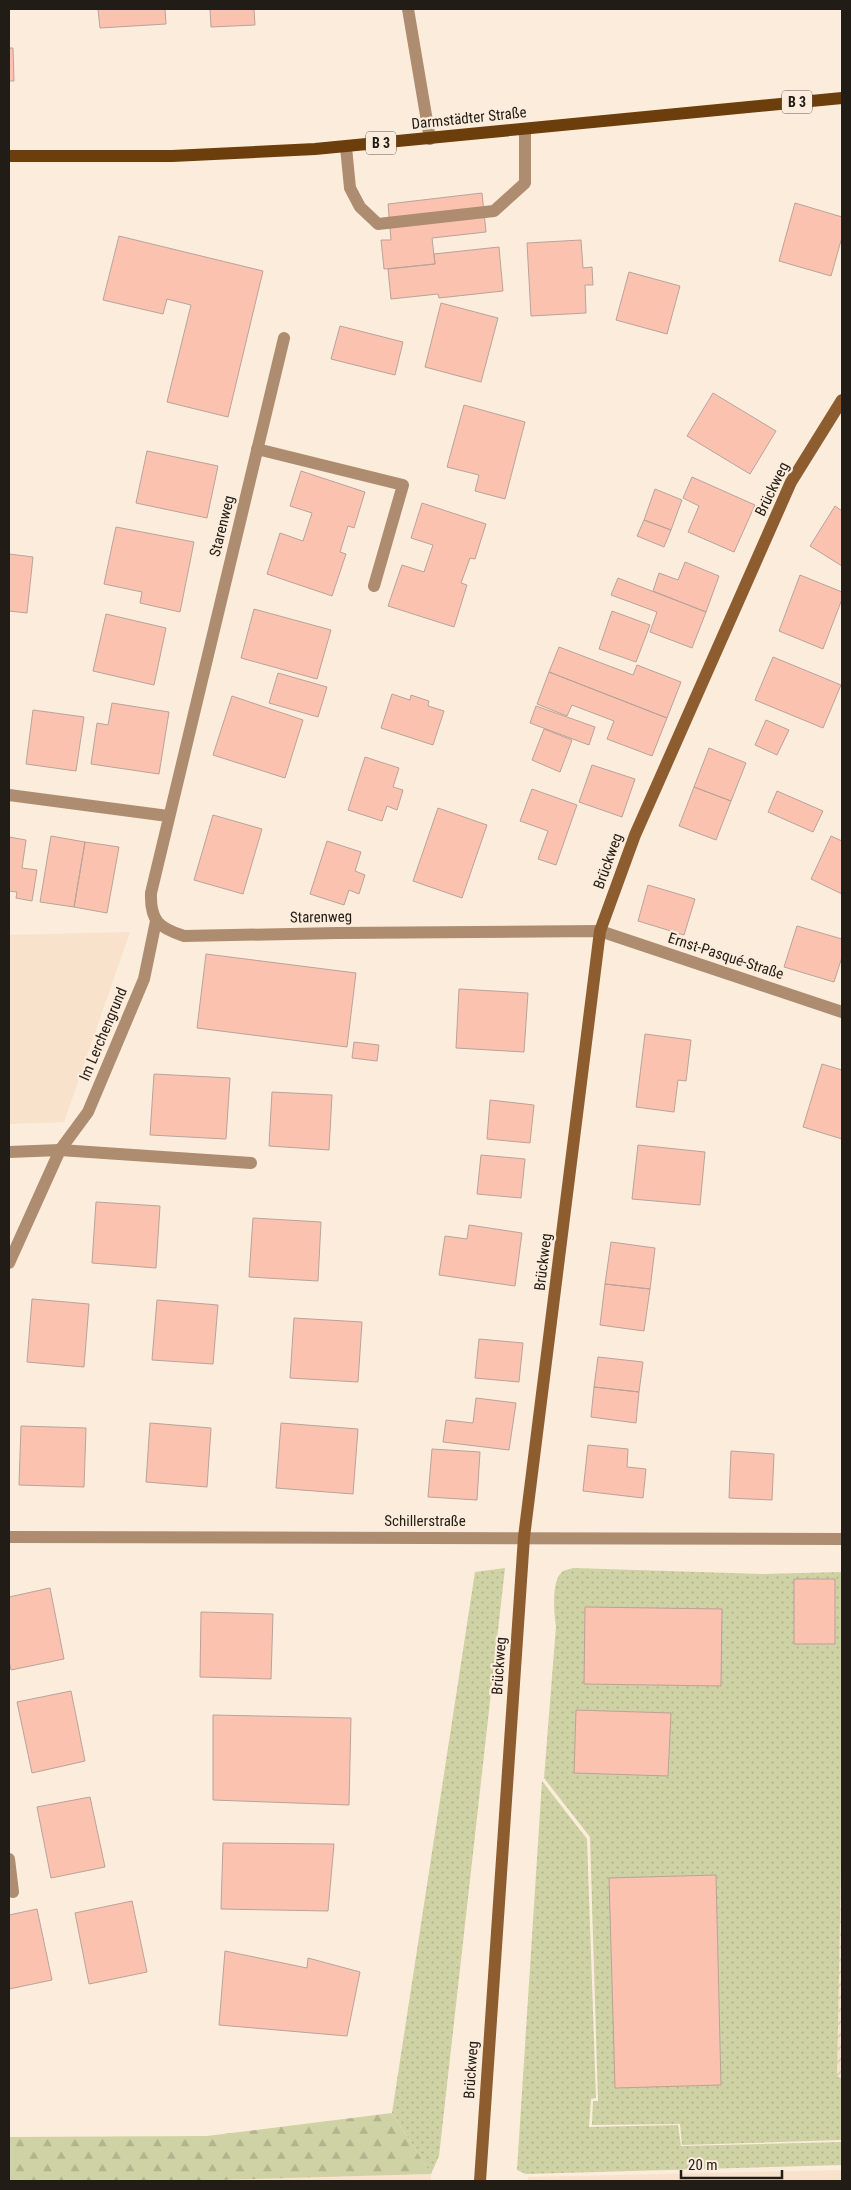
<svg xmlns="http://www.w3.org/2000/svg" width="851" height="2190" viewBox="0 0 851 2190" font-family="'Roboto Condensed',sans-serif">
	<defs>
		<pattern id="industrial-furrows" width="10" height="10" patternUnits="userSpaceOnUse" patternTransform="scale(1.25)"><rect width="10" height="10" fill="#f8e2cb"/><path d="M-1 1l2-2M0 10L10 0M9 11l2-2" fill="none" stroke="#d4c1ae"/></pattern>
		<pattern id="grass-dots" width="8" height="8" patternUnits="userSpaceOnUse" patternTransform="scale(1.25)"><rect width="8" height="8" fill="#cfd2a4"/><path d="M2 2h.1M6 6h.1" fill="none" stroke="#b1b48c" stroke-width="1.8" stroke-linecap="round"/></pattern>
		<pattern id="forest-firs" width="22" height="20" patternUnits="userSpaceOnUse" patternTransform="scale(1.25)"><rect width="22" height="20" fill="#cfd2a4"/><path d="M5 1l3.5 6h-7zM16 11l3.5 6h-7z" fill="#b1b48c"/></pattern>
	</defs>
	<rect width="100%" height="100%" fill="#fcecdb"/>
	<path fill="#f8e2cb" d="M 130,932 L 64,1122 L 9,1124 L 9,935 Z
		M 842,2170 L 842,2181 L 528,2181 L 528,2177 Z
		M 431,2174 L 431,2181 L 180,2181 L 211,2180 Z"/>
	<path fill="url(#industrial-furrows)" d="M 842,1813 L 842,2078 L 837,2077 Z"/>
	<path fill="url(#grass-dots)" d="M 505,1568 L 439,2156 L 431,2174 L 392,2113 L 475,1572 Z
		M 573,1568 L 762,1574 L 842,1572 L 842,1813 L 837,2077 L 842,2078 L 842,2140 L 682,2145 L 680,2124 L 592,2125 L 593,2101 L 598,2101 L 590,1837 L 544,1778 L 556,1626 C 554,1614 551,1581 562,1572 C 564,1570 570,1569 573,1568 Z
		M 542,1781 L 587,1839 L 596,2098 L 591,2099 L 589,2127 L 678,2125 L 681,2146 L 842,2142 L 842,2165 L 526,2174 L 517,2170 Z"/>
	<path fill="url(#forest-firs)" d="M 392,2113 L 431,2174 L 180,2181 L 9,2181 L 9,2137 L 207,2136 Z"/>
	<path fill="#fbc2b0" stroke="#b9a39b" d="M 98,9 L 165,9 L 166,24 L 100,28 Z
		M 210,9 L 254,9 L 255,25 L 211,27 Z
		M 9,48 L 13,48 L 14,81 L 9,81 Z
		M 482,193 L 486,232 L 432,238 L 435,264 L 384,269 L 381,240 L 391,240 L 388,204 Z
		M 795,203 L 842,217 L 842,237 L 831,276 L 779,261 Z
		M 119,236 L 263,271 L 228,417 L 167,402 L 191,305 L 167,299 L 163,314 L 103,300 Z
		M 581,240 L 583,268 L 592,267 L 593,285 L 585,285 L 586,313 L 531,316 L 527,243 Z
		M 499,247 L 503,291 L 439,298 L 438,294 L 391,299 L 388,269 L 435,264 L 434,254 Z
		M 629,272 L 680,286 L 667,334 L 616,320 Z
		M 441,303 L 498,318 L 481,382 L 425,367 Z
		M 340,326 L 403,342 L 395,375 L 331,359 Z
		M 713,393 L 776,431 L 750,474 L 687,436 Z
		M 464,405 L 525,422 L 505,499 L 475,491 L 479,475 L 447,467 Z
		M 147,451 L 218,466 L 207,518 L 136,503 Z
		M 301,471 L 365,492 L 354,528 L 348,526 L 340,552 L 346,554 L 332,596 L 267,574 L 280,533 L 303,541 L 312,513 L 290,506 Z
		M 692,477 L 755,505 L 734,552 L 688,532 L 699,506 L 683,498 Z
		M 655,489 L 682,500 L 671,530 L 644,520 Z
		M 422,503 L 486,524 L 475,559 L 470,558 L 461,583 L 467,585 L 454,627 L 388,606 L 402,565 L 424,572 L 433,545 L 411,538 Z
		M 835,506 L 842,511 L 842,566 L 810,546 Z
		M 644,520 L 671,530 L 664,547 L 637,536 Z
		M 116,527 L 194,542 L 180,612 L 140,603 L 142,592 L 104,584 Z
		M 9,554 L 33,557 L 27,613 L 9,611 Z
		M 685,562 L 719,576 L 706,612 L 653,591 L 659,573 L 678,580 Z
		M 800,575 L 842,592 L 842,599 L 823,649 L 779,631 Z
		M 618,578 L 706,612 L 692,648 L 650,632 L 657,612 L 611,595 Z
		M 254,609 L 331,630 L 317,679 L 241,658 Z
		M 612,611 L 650,625 L 636,662 L 599,649 Z
		M 106,614 L 166,628 L 154,685 L 93,671 Z
		M 559,647 L 633,675 L 637,665 L 681,682 L 667,718 L 549,672 Z
		M 773,657 L 841,685 L 823,728 L 755,700 Z
		M 549,672 L 667,718 L 652,756 L 607,739 L 614,721 L 572,705 L 567,716 L 537,704 Z
		M 278,673 L 327,687 L 318,717 L 269,703 Z
		M 392,694 L 410,700 L 411,695 L 429,701 L 428,706 L 444,711 L 433,745 L 381,728 Z
		M 232,696 L 303,720 L 285,778 L 213,755 Z
		M 112,703 L 169,712 L 159,774 L 91,764 L 97,723 L 108,725 Z
		M 536,706 L 595,727 L 589,745 L 530,723 Z
		M 33,710 L 84,717 L 76,771 L 26,764 Z
		M 766,720 L 789,730 L 777,755 L 755,745 Z
		M 544,729 L 572,740 L 560,772 L 532,760 Z
		M 709,748 L 746,763 L 731,801 L 694,787 Z
		M 365,757 L 399,768 L 393,787 L 403,790 L 397,810 L 387,806 L 382,821 L 348,810 Z
		M 592,765 L 635,779 L 622,817 L 579,802 Z
		M 694,787 L 731,801 L 716,840 L 679,826 Z
		M 532,789 L 577,805 L 556,865 L 538,859 L 548,831 L 520,821 Z
		M 777,791 L 823,811 L 813,832 L 768,812 Z
		M 438,808 L 487,825 L 462,898 L 413,881 Z
		M 213,815 L 262,829 L 243,894 L 194,880 Z
		M 51,836 L 85,842 L 74,907 L 40,902 Z
		M 831,836 L 842,841 L 842,894 L 811,879 Z
		M 9,837 L 26,840 L 22,868 L 37,870 L 32,901 L 16,898 L 17,892 L 9,891 Z
		M 327,841 L 361,852 L 355,871 L 365,875 L 359,894 L 349,890 L 344,905 L 310,894 Z
		M 85,842 L 119,847 L 107,913 L 74,907 Z
		M 648,885 L 695,899 L 684,935 L 638,921 Z
		M 797,926 L 842,939 L 842,957 L 834,982 L 784,967 Z
		M 206,954 L 356,973 L 347,1047 L 197,1028 Z
		M 459,989 L 528,993 L 524,1052 L 456,1048 Z
		M 645,1034 L 691,1040 L 686,1081 L 678,1080 L 674,1112 L 636,1107 Z
		M 354,1042 L 379,1045 L 377,1061 L 352,1058 Z
		M 822,1064 L 842,1070 L 842,1139 L 803,1127 Z
		M 154,1074 L 230,1078 L 226,1139 L 150,1135 Z
		M 272,1092 L 332,1095 L 329,1150 L 269,1146 Z
		M 490,1100 L 534,1105 L 530,1143 L 487,1139 Z
		M 638,1145 L 705,1152 L 700,1205 L 632,1199 Z
		M 481,1155 L 525,1159 L 521,1198 L 477,1194 Z
		M 96,1202 L 160,1206 L 156,1268 L 92,1263 Z
		M 253,1218 L 321,1222 L 318,1281 L 249,1277 Z
		M 469,1225 L 522,1233 L 515,1286 L 439,1275 L 445,1236 L 467,1239 Z
		M 611,1242 L 655,1248 L 650,1289 L 605,1284 Z
		M 605,1284 L 650,1289 L 644,1331 L 600,1325 Z
		M 32,1299 L 89,1304 L 84,1367 L 27,1362 Z
		M 157,1300 L 218,1305 L 213,1364 L 152,1360 Z
		M 294,1318 L 362,1322 L 358,1382 L 290,1378 Z
		M 479,1339 L 523,1343 L 519,1382 L 475,1378 Z
		M 598,1357 L 643,1362 L 639,1392 L 594,1387 Z
		M 594,1387 L 639,1392 L 636,1423 L 591,1417 Z
		M 476,1398 L 516,1403 L 509,1450 L 443,1442 L 446,1420 L 473,1423 Z
		M 150,1423 L 211,1428 L 207,1487 L 146,1482 Z
		M 281,1423 L 358,1429 L 353,1494 L 276,1488 Z
		M 21,1426 L 86,1428 L 84,1487 L 19,1485 Z
		M 588,1445 L 628,1449 L 627,1467 L 646,1469 L 643,1498 L 583,1491 Z
		M 432,1449 L 480,1452 L 477,1500 L 428,1497 Z
		M 731,1451 L 774,1454 L 772,1500 L 729,1498 Z
		M 794,1579 L 835,1579 L 835,1644 L 794,1644 Z
		M 50,1588 L 64,1659 L 11,1670 L 9,1661 L 9,1597 Z
		M 585,1607 L 722,1609 L 721,1686 L 584,1684 Z
		M 201,1612 L 273,1614 L 271,1679 L 200,1677 Z
		M 71,1691 L 85,1761 L 32,1773 L 17,1702 Z
		M 576,1710 L 671,1713 L 668,1776 L 574,1773 Z
		M 213,1715 L 351,1718 L 349,1805 L 213,1800 Z
		M 90,1797 L 105,1867 L 51,1878 L 37,1807 Z
		M 223,1843 L 334,1844 L 328,1911 L 221,1909 Z
		M 716,1875 L 721,2085 L 615,2088 L 609,1878 Z
		M 132,1901 L 147,1972 L 89,1984 L 75,1913 Z
		M 37,1909 L 52,1980 L 9,1989 L 9,1915 Z
		M 225,1951 L 307,1968 L 308,1958 L 360,1972 L 347,2036 L 219,2025 Z"/>
	<g fill="none" stroke-linecap="round" stroke-linejoin="round">
		<path stroke="#ae8c6f" stroke-width="12" d="M 346,147 L 350,188 L 360,207 L 378,224 L 494,211 L 525,183 L 525,129
			M 60,1150 L 88,1112 L 144,979 L 156,921
			M 60,1150 L 251,1163"/>
		<path stroke="#ae8c6f" stroke-width="12" d="M 408,9 L 430,139
			M 284,338 L 151,893 C 150,921 159,928 184,936 L 338,933 L 600,931 L 842,1012
			M 257,449 L 403,485 L 374,586
			M 9,795 L 168,816
			M 9,1152 L 60,1150 L 9,1263
			M 9,1537 L 842,1539
			M 9,1859 L 13,1892"/>
		<path stroke="#8d5c2f" stroke-width="12" d="M 480,2181 L 524,1537 L 600,931 L 635,835 L 791,482 L 842,400"/>
		<path stroke="#6c3e0b" stroke-width="12" d="M 9,156 L 172,156 L 315,149 L 842,98"/>
	</g>
	<g text-anchor="middle" dominant-baseline="central" stroke-width="4.5" stroke-linejoin="round" paint-order="stroke">
		<g fill="#fcecdb" stroke="#635a51" stroke-width="1">
			<rect x="782" y="90.5" width="30" height="23" rx="4"/>
			<rect x="366" y="131.5" width="30" height="23" rx="4"/>
		</g>
		<g font-size="14" font-weight="bold" fill="#211c16">
			<text x="797" y="102">B 3</text>
			<text x="381" y="143">B 3</text>
		</g>
		<g font-size="15" fill="#211c16" stroke="#fcecdb">
			<text transform="translate(469 118) rotate(-6)">Darmstädter Straße</text>
			<text transform="translate(772 489) rotate(-64)">Brückweg</text>
			<text transform="translate(222 526) rotate(-76)">Starenweg</text>
			<text transform="translate(608 861) rotate(-70)">Brückweg</text>
			<text transform="translate(321 917) rotate(-1)">Starenweg</text>
			<text transform="translate(726 956) rotate(18)">Ernst-Pasqué-Straße</text>
			<text transform="translate(103 1034) rotate(-67)">Im Lerchengrund</text>
			<text transform="translate(543 1262) rotate(-83)">Brückweg</text>
			<text x="425" y="1521">Schillerstraße</text>
			<text transform="translate(499 1666) rotate(-86)">Brückweg</text>
			<text transform="translate(471 2070) rotate(-86)">Brückweg</text>
		</g>
	</g>
	<rect width="851" height="2190" fill="none" stroke="#211c16" stroke-width="20"/>
	<path d="M681 2170v8h101v-8" fill="none" stroke="#211c16" stroke-width="2.5"/>
	<text x="688" y="2170" font-size="15" fill="#211c16" stroke="#fcecdb" stroke-width="4" paint-order="stroke">20 m</text>
</svg>
